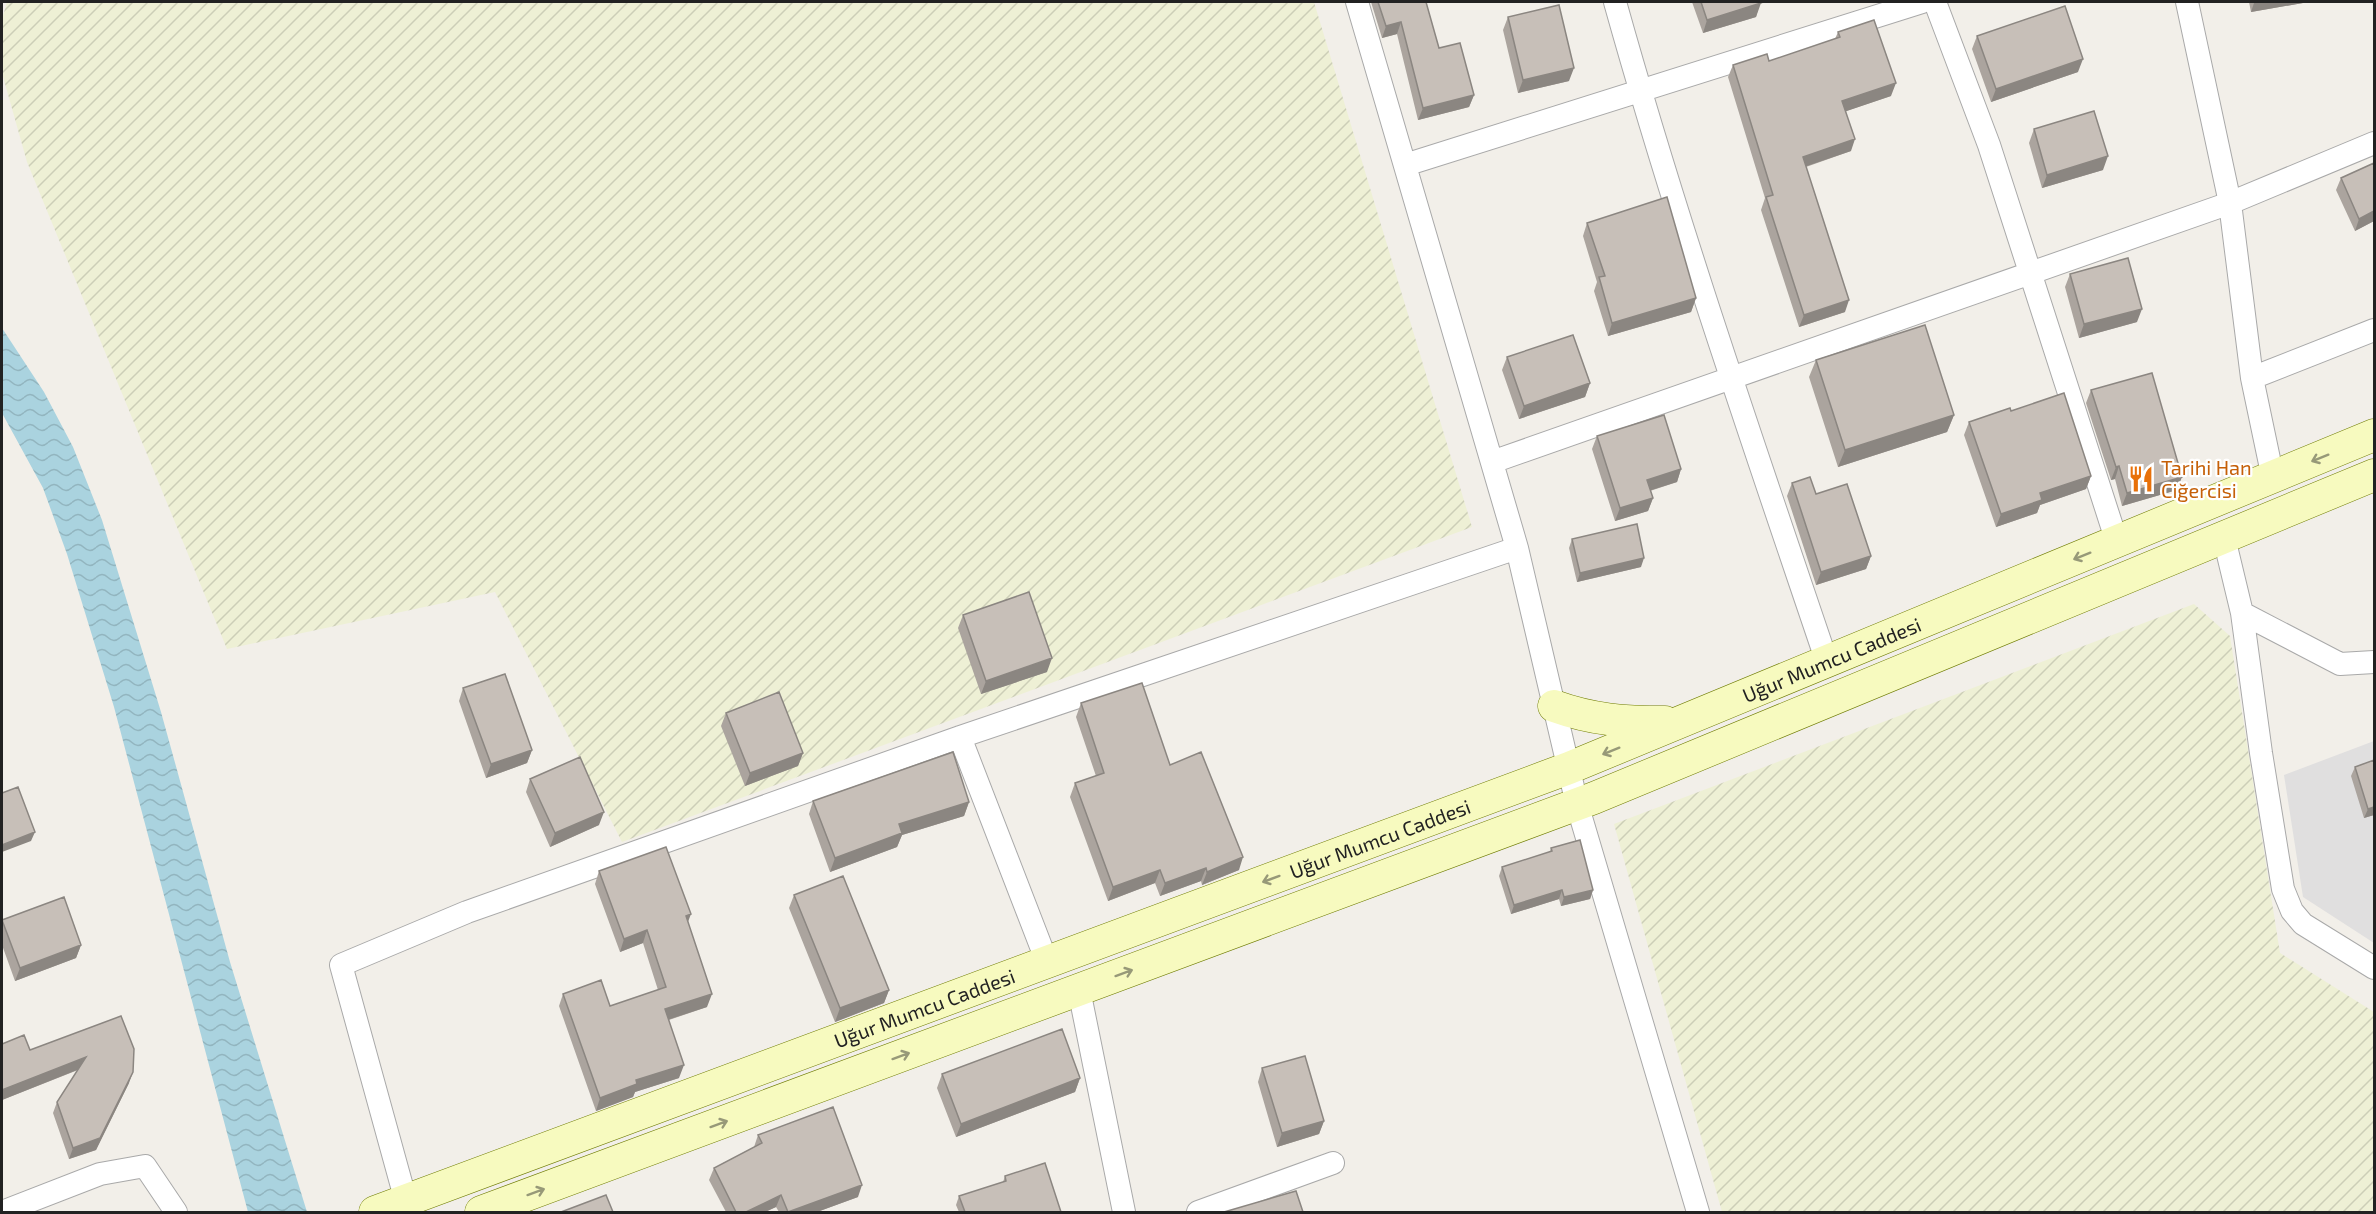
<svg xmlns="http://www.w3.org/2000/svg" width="2376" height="1214" viewBox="0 0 2376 1214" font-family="'Exo 2',sans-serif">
	<defs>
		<pattern id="farmland-furrows" width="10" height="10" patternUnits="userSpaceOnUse" patternTransform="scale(1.5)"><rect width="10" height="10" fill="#eef0d5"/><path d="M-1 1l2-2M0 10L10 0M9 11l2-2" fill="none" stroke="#ccceb7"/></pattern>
		<pattern id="water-waves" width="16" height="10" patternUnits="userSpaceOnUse" patternTransform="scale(1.5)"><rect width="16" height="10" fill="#aad3df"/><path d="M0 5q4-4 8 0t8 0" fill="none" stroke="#92b5bf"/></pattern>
	</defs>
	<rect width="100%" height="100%" fill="#f2efe9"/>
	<path fill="#e0dfdf" d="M 2374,741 L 2374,943 L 2303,897 L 2284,775 Z"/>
	<path fill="url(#farmland-furrows)" d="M 7,2 L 1314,2 L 1472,527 L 622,842 L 495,592 L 227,649 L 27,162 L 2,73 L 2,19 Z
		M 2194,604 L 2230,636 L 2280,953 L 2374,1012 L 2374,1212 L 1722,1212 L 1614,824 Z"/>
	<path fill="url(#water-waves)" d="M 2,328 L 44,392 L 73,447 L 102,520 L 161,712 L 230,962 L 307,1212 L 248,1212 L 114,707 L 67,554 L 43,488 L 2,413 Z"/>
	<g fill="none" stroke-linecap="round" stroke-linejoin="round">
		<g stroke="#a9a9a9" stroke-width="24">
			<path id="street" d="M 1357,2 L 1517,548 L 1577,804 L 1698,1212
				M 1615,2 C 1677,224 1753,443 1827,662
				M 1935,2 L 1989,145 L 2117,542
				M 2187,2 L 2230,203 L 2252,378 L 2273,478
				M 1405,165 L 1922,2
				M 2252,378 L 2374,330
				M 1492,462 L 2230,203 L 2374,143
				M 2224,538 L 2242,613 L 2261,753 L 2283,889 L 2292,911 L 2303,924 L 2374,968
				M 2242,613 L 2340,664 L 2374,662
				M 960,737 L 1047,962
				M 1079,990 L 1124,1212
				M 406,1201 L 341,965 L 467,912 L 960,737 L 1517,548
				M 2,1212 L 100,1174 L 145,1166 L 176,1212
				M 1198,1212 L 1333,1163"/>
		</g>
		<g stroke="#707d05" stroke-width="33">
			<g id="secondary">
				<path d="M 1554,706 C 1593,720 1624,722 1665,722"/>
				<path id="s1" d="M 375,1212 L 1569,768 L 2374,435"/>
				<path d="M 481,1212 L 1594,798 L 2374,475"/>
			</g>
		</g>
		<use href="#street" stroke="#fff" stroke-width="22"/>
		<use href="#secondary" stroke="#f7fabf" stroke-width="32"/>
	</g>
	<path fill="#aba49e" d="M 1371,2 L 1426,2 L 1439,48 L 1474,95 L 1469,107 L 1418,120 L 1397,34 L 1382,38 Z
		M 1692,2 L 1760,2 L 1756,17 L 1703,33 Z
		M 2249,2 L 2303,2 L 2303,3 L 2251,12 Z
		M 1508,17 L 1569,81 L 1518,93 L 1503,30 Z
		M 1838,32 L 1891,96 L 1846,111 L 1851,151 L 1806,167 L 1845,312 L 1799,327 L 1761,210 L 1765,198 L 1728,77 L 1733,65 L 1769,61 L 1835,39 Z
		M 1977,36 L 2078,72 L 1991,102 L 1972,49 Z
		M 2034,129 L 2103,170 L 2042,188 L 2029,143 Z
		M 2374,163 L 2374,221 L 2355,231 L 2336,190 L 2341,178 Z
		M 1587,223 L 1696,298 L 1691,312 L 1608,336 L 1594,291 L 1597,282 L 1583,236 Z
		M 2070,274 L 2137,322 L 2079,338 L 2065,287 Z
		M 1507,357 L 1590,383 L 1585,397 L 1519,419 L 1502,370 Z
		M 1816,360 L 1954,415 L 1947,432 L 1838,467 L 1809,377 Z
		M 2091,390 L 2177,490 L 2122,506 L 2115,479 L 2111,480 L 2086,403 Z
		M 2011,411 L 2091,476 L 2086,489 L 2040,505 L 2037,513 L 1996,527 L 1964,435 L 1969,422 Z
		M 1597,436 L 1681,469 L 1677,482 L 1650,491 L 1653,498 L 1648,511 L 1615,521 L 1592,449 Z
		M 1792,483 L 1816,494 L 1871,556 L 1866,569 L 1816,585 L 1787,496 Z
		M 1572,539 L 1641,567 L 1577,582 L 1569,548 Z
		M 963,615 L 1047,672 L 981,694 L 958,628 Z
		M 463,688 L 532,750 L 527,763 L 486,778 L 459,701 Z
		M 1081,703 L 1170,765 L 1239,870 L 1202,885 L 1201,881 L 1160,896 L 1155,883 L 1108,901 L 1070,797 L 1075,783 L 1096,776 L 1076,717 Z
		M 726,713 L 803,753 L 798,766 L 745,786 L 721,726 Z
		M 2374,760 L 2374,815 L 2364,818 L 2351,776 L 2355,767 Z
		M 530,779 L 599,825 L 550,847 L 526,792 Z
		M 813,801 L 969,802 L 964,816 L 902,835 L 897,847 L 830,872 L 809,814 Z
		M 1551,848 L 1593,890 L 1590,899 L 1561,906 L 1559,899 L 1511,914 L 1499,876 L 1502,867 L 1550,852 Z
		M 599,871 L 688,923 L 707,1007 L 669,1020 L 679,1078 L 635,1092 L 633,1097 L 596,1111 L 559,1006 L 563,994 L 610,1006 L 658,990 L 643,943 L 620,952 L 595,884 Z
		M 794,895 L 889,990 L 884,1003 L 835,1022 L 789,908 Z
		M 2,920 L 81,945 L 76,958 L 15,981 L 2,945 Z
		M 30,1050 L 129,1083 L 96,1150 L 69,1159 L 53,1113 L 57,1102 L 78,1070 L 2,1100 Z
		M 1262,1068 L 1324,1121 L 1319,1134 L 1277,1147 L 1258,1082 Z
		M 942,1074 L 1080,1078 L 1075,1092 L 956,1137 L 937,1088 Z
		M 758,1135 L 858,1197 L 817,1212 L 779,1212 L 776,1207 L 765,1212 L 726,1212 L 709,1180 L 714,1168 L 754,1147 Z
		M 1005,1176 L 1061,1212 L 959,1212 L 956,1205 L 959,1196 L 1003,1182 Z"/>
	<path fill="#8b8681" d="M 2264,2 L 2303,2 L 2303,3 L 2251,12 L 2254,3 Z
		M 1761,3 L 1756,17 L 1703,33 L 1707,20 Z
		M 1401,22 L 1397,34 L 1382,38 L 1386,26 Z
		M 2083,59 L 2078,72 L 1991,102 L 1996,89 Z
		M 1574,68 L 1569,81 L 1518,93 L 1523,80 Z
		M 1896,83 L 1891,96 L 1838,114 L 1842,101 Z
		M 1474,95 L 1469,107 L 1418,120 L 1423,108 Z
		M 1855,139 L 1851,151 L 1798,169 L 1803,157 Z
		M 2108,156 L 2103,170 L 2042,188 L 2047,175 Z
		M 2374,211 L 2374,221 L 2355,231 L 2359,219 Z
		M 1696,298 L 1691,312 L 1608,336 L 1612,323 Z
		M 1849,300 L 1845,312 L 1799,327 L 1804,315 Z
		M 2142,309 L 2137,322 L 2079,338 L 2084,324 Z
		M 1590,383 L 1585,397 L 1519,419 L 1524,406 Z
		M 1954,415 L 1947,432 L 1838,467 L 1845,450 Z
		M 2119,466 L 2115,479 L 2111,480 L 2116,467 Z
		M 1681,469 L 1677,482 L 1642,493 L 1647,480 Z
		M 2091,476 L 2086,489 L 2040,505 L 2037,513 L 1996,527 L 2001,514 L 2040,493 Z
		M 2182,477 L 2177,490 L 2122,506 L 2127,493 Z
		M 1653,498 L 1648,511 L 1615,521 L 1620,508 Z
		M 1871,556 L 1866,569 L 1816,585 L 1821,572 Z
		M 1644,558 L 1641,567 L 1577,582 L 1580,573 Z
		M 1052,658 L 1047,672 L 981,694 L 986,681 Z
		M 532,750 L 527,763 L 486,778 L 491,764 Z
		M 803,753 L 798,766 L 745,786 L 750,773 Z
		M 969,802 L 964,816 L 902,835 L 897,847 L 830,872 L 835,858 L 899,824 Z
		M 2374,807 L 2374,815 L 2364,818 L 2368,809 Z
		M 604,812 L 599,825 L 550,847 L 555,833 Z
		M 35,832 L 31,841 L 2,852 L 2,845 Z
		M 1243,857 L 1239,870 L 1202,885 L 1207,872 Z
		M 1206,868 L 1201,881 L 1160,896 L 1165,883 Z
		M 1160,870 L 1155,883 L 1108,901 L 1113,887 Z
		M 1562,890 L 1559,899 L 1511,914 L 1514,905 Z
		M 1593,890 L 1590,899 L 1561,906 L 1564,897 Z
		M 691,914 L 686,927 L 686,916 Z
		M 647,930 L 643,943 L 620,952 L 624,939 Z
		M 81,945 L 76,958 L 15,981 L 20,968 Z
		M 889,990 L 884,1003 L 835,1022 L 840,1008 Z
		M 712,994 L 707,1007 L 661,1022 L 665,1009 Z
		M 86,1057 L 82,1068 L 2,1100 L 2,1090 Z
		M 684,1065 L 679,1078 L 635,1092 L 633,1097 L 596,1111 L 600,1098 L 636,1080 Z
		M 133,1072 L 129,1083 L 96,1150 L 69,1159 L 73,1148 Z
		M 1080,1078 L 1075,1092 L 956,1137 L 961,1124 Z
		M 1324,1121 L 1319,1134 L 1277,1147 L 1282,1133 Z
		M 862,1185 L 858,1197 L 817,1212 L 788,1212 Z
		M 781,1195 L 776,1207 L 765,1212 L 746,1212 Z"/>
	<path fill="#c7bfb8" stroke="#8b8681" stroke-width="1.5" d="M 1378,2 L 1426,2 L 1439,48 L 1460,43 L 1474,95 L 1423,108 L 1401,22 L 1386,26 Z
		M 1701,2 L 1760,2 L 1761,3 L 1707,20 Z
		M 1559,5 L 1574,68 L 1523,80 L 1508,17 Z
		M 2065,6 L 2083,59 L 1996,89 L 1977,36 Z
		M 1874,20 L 1896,83 L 1842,101 L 1855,139 L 1803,157 L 1849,300 L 1804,315 L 1766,197 L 1773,195 L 1733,65 L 1767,54 L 1769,61 L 1840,37 L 1838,32 Z
		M 2094,111 L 2108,156 L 2047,175 L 2034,129 Z
		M 2374,163 L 2374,211 L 2359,219 L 2341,178 Z
		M 1667,197 L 1696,298 L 1612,323 L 1599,277 L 1605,276 L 1587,223 Z
		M 2128,258 L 2142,309 L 2084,324 L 2070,274 Z
		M 1925,325 L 1954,415 L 1845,450 L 1816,360 Z
		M 1573,335 L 1590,383 L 1524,406 L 1507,357 Z
		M 2152,373 L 2182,477 L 2127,493 L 2119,466 L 2116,467 L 2091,390 Z
		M 2064,393 L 2091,476 L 2040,493 L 2042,500 L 2001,514 L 1969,422 L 2010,408 L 2011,411 Z
		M 1664,415 L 1681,469 L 1647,480 L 1653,498 L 1620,508 L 1597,436 Z
		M 1810,477 L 1816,494 L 1847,484 L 1871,556 L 1821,572 L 1792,483 Z
		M 1637,524 L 1644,558 L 1580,573 L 1572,539 Z
		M 1029,592 L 1052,658 L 986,681 L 963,615 Z
		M 505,674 L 532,750 L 491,764 L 463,688 Z
		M 1142,683 L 1170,765 L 1201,752 L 1243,857 L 1207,872 L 1206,868 L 1165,883 L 1160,870 L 1113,887 L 1075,783 L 1104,773 L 1081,703 Z
		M 779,692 L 803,753 L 750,773 L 726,713 Z
		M 953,752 L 969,802 L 899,824 L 902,833 L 835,858 L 813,801 Z
		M 580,757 L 604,812 L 555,833 L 530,779 Z
		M 2374,760 L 2374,807 L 2368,809 L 2355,767 Z
		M 18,787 L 35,832 L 2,845 L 2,793 Z
		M 1580,840 L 1593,890 L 1564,897 L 1562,890 L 1514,905 L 1502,867 L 1552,851 L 1551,848 Z
		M 666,847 L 691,914 L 686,916 L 712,994 L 665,1009 L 684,1065 L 636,1080 L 637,1084 L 600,1098 L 563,994 L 601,980 L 610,1006 L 666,987 L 647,930 L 624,939 L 599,871 Z
		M 843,876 L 889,990 L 840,1008 L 794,895 Z
		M 64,897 L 81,945 L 20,968 L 2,920 Z
		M 121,1016 L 134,1049 L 133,1072 L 100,1138 L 73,1148 L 57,1102 L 86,1057 L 2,1090 L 2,1044 L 24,1035 L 30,1050 Z
		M 1062,1029 L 1080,1078 L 961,1124 L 942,1074 Z
		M 1305,1056 L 1324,1121 L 1282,1133 L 1262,1068 Z
		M 833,1107 L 862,1185 L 788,1212 L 781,1195 L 746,1212 L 736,1212 L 714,1168 L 762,1143 L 758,1135 Z
		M 1045,1163 L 1061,1212 L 965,1212 L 959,1196 L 1006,1181 L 1005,1176 Z
		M 1296,1191 L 1303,1212 L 1224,1212 Z
		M 606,1195 L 613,1212 L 561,1212 Z"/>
	<defs><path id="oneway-shaft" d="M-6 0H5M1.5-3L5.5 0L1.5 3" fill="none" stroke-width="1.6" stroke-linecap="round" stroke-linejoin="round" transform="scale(1.5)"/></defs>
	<g stroke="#979978">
		<use href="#oneway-shaft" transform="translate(2320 458) rotate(158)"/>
		<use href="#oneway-shaft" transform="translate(2082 556) rotate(158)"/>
		<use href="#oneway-shaft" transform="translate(1611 751) rotate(158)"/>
		<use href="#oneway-shaft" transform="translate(1271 879) rotate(160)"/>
		<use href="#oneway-shaft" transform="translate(1124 973) rotate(-20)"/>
		<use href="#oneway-shaft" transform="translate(901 1056) rotate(-20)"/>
		<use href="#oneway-shaft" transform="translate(719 1124) rotate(-20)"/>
		<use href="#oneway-shaft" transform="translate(536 1192) rotate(-20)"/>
	</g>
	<defs>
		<g id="restaurant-bare" transform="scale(2.07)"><path d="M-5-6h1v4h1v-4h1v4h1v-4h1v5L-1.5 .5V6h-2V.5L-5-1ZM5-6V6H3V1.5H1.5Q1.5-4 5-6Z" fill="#e8710a" stroke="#fff" stroke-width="2.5" paint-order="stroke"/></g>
	</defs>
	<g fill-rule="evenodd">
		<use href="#restaurant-bare" x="2141" y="479"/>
	</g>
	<g text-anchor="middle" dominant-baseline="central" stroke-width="4.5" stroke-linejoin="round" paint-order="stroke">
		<g font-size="20" fill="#c56008" stroke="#fff" text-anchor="start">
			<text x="2161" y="467">Tarihi Han<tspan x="2161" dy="23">Ciğercisi</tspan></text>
		</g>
		<g font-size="20" fill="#222" stroke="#fff">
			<text stroke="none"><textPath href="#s1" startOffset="1558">Uğur Mumcu Caddesi</textPath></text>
			<text stroke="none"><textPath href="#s1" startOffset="1072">Uğur Mumcu Caddesi</textPath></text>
			<text stroke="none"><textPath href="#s1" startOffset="586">Uğur Mumcu Caddesi</textPath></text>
		</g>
	</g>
	<rect width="2376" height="1214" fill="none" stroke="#222222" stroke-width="6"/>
</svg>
